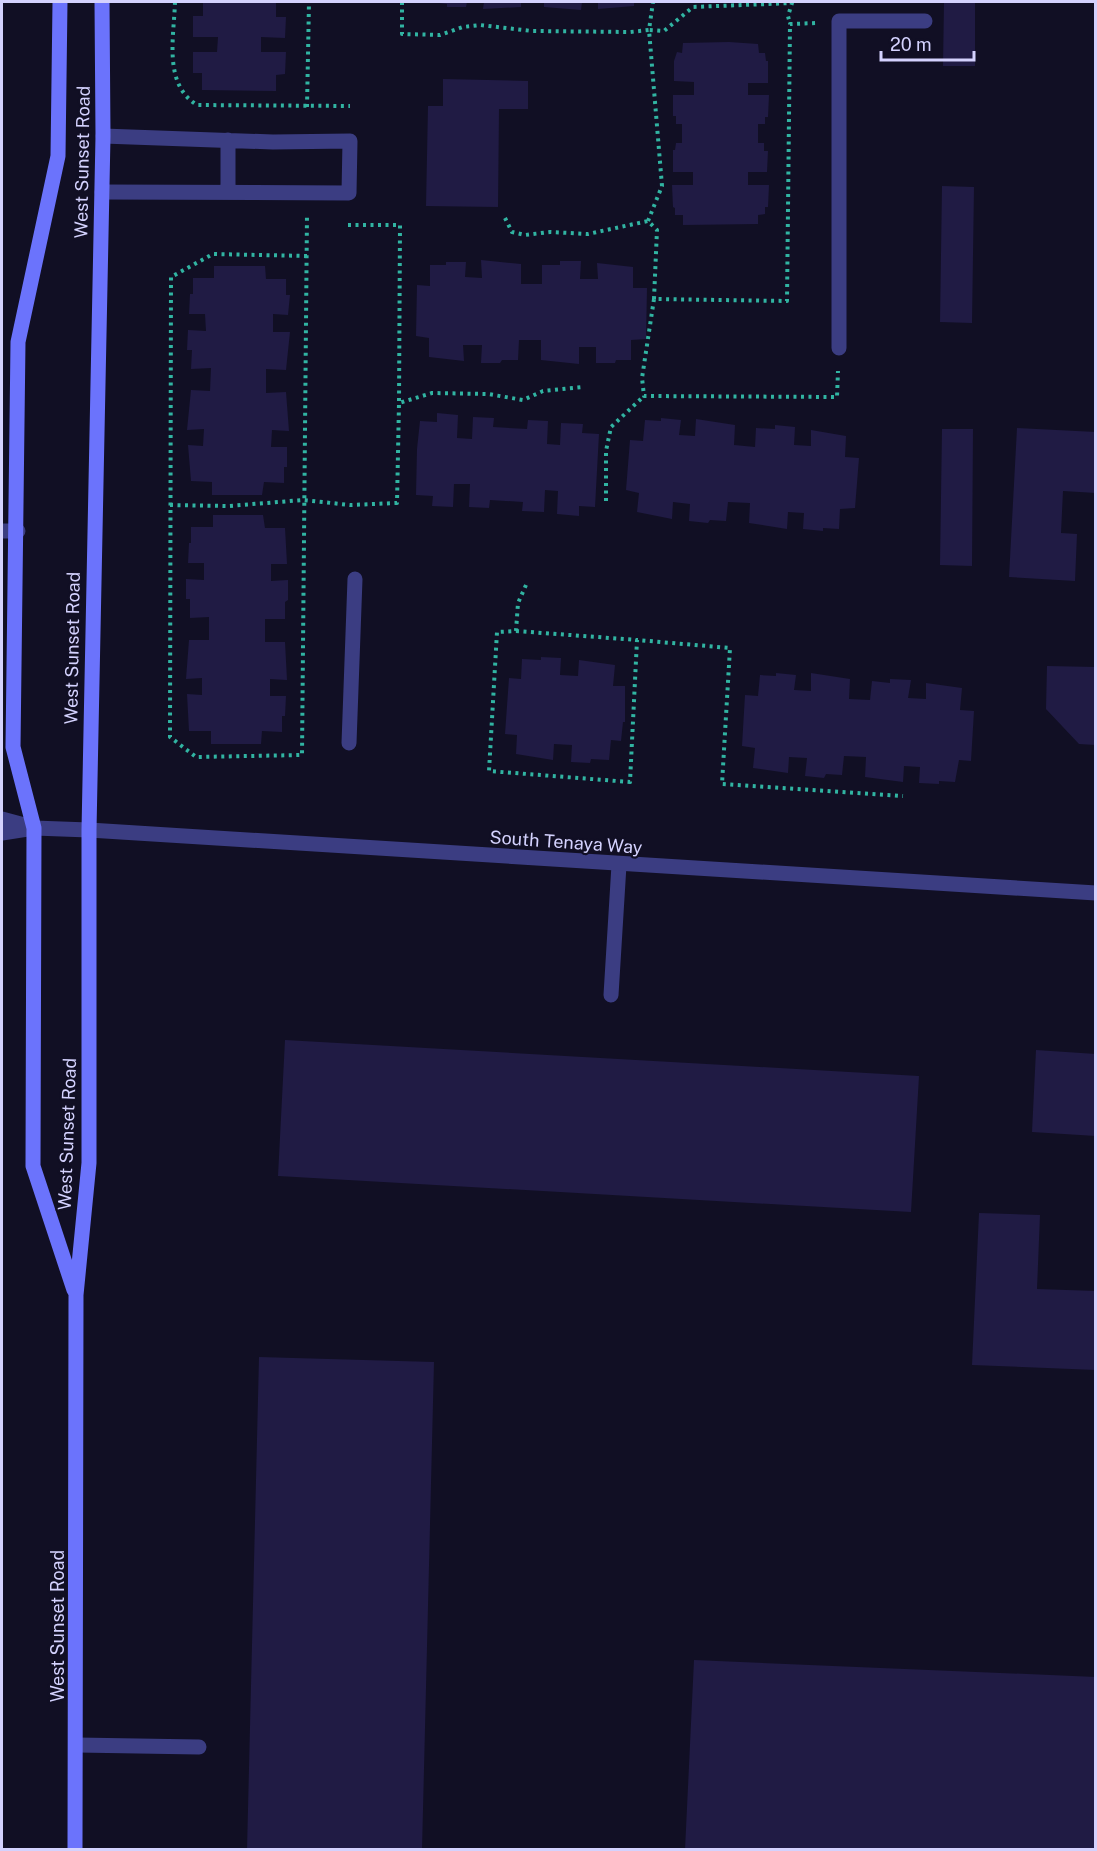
<svg xmlns="http://www.w3.org/2000/svg" width="1097" height="1851" viewBox="0 0 1097 1851" font-family="'Public Sans',sans-serif">
	<rect width="100%" height="100%" fill="#110f24"/>
	<path fill="#201b44" d="M 203,2 L 276,2 L 276,17 L 286,17 L 285,38 L 261,37 L 261,52 L 286,52 L 285,74 L 276,75 L 276,91 L 202,90 L 202,73 L 193,73 L 193,52 L 217,52 L 218,37 L 193,37 L 193,16 L 203,16 Z
		M 431,2 L 467,2 L 466,7 L 447,7 L 447,4 Z
		M 484,2 L 521,2 L 521,7 L 483,9 Z
		M 544,2 L 582,2 L 581,10 L 544,7 Z
		M 598,2 L 634,2 L 634,6 L 598,9 Z
		M 944,2 L 975,2 L 975,66 L 943,66 Z
		M 729,42 L 758,44 L 759,53 L 765,53 L 766,61 L 768,61 L 768,83 L 748,83 L 748,95 L 769,95 L 768,117 L 765,117 L 765,124 L 758,124 L 758,143 L 764,143 L 764,151 L 768,151 L 767,172 L 748,172 L 748,185 L 769,185 L 768,207 L 765,207 L 765,214 L 758,215 L 758,224 L 683,225 L 683,215 L 675,215 L 675,208 L 673,207 L 672,185 L 693,185 L 693,172 L 673,172 L 673,150 L 675,150 L 676,143 L 682,143 L 682,124 L 676,124 L 676,116 L 673,116 L 673,95 L 694,95 L 694,82 L 674,81 L 674,61 L 677,52 L 682,53 L 683,43 Z
		M 443,79 L 528,81 L 528,109 L 499,109 L 498,207 L 426,206 L 428,106 L 443,106 Z
		M 942,186 L 974,187 L 972,323 L 940,322 Z
		M 481,260 L 521,264 L 521,284 L 542,284 L 542,265 L 560,265 L 560,261 L 581,261 L 580,279 L 598,279 L 597,263 L 633,267 L 633,288 L 647,288 L 646,339 L 631,340 L 631,360 L 616,360 L 615,363 L 596,363 L 596,347 L 579,347 L 579,364 L 541,360 L 541,340 L 519,340 L 518,360 L 502,360 L 500,363 L 481,363 L 482,345 L 463,345 L 464,361 L 429,357 L 429,338 L 416,336 L 417,285 L 430,286 L 430,265 L 446,265 L 446,262 L 466,262 L 465,277 L 482,278 Z
		M 214,266 L 265,266 L 266,279 L 286,279 L 286,295 L 290,295 L 288,315 L 273,314 L 273,332 L 290,332 L 286,370 L 266,369 L 266,393 L 286,392 L 289,431 L 272,430 L 271,447 L 287,447 L 287,467 L 284,467 L 284,483 L 264,482 L 262,495 L 212,495 L 212,482 L 191,481 L 188,445 L 203,446 L 204,429 L 187,430 L 191,390 L 210,391 L 211,368 L 191,369 L 192,350 L 187,350 L 188,330 L 206,331 L 205,314 L 189,314 L 190,294 L 193,294 L 193,278 L 214,278 Z
		M 437,413 L 458,415 L 457,438 L 472,439 L 473,417 L 494,418 L 493,427 L 527,429 L 528,420 L 548,421 L 547,444 L 560,445 L 561,423 L 583,424 L 582,433 L 599,434 L 595,507 L 579,506 L 579,516 L 557,514 L 558,491 L 545,490 L 544,512 L 522,511 L 523,502 L 490,500 L 489,508 L 469,507 L 470,484 L 454,484 L 453,507 L 432,506 L 433,496 L 416,495 L 417,449 L 420,421 L 437,422 Z
		M 661,418 L 681,420 L 679,435 L 695,436 L 696,419 L 735,425 L 734,445 L 755,447 L 756,428 L 775,429 L 775,425 L 795,427 L 794,445 L 811,446 L 811,430 L 846,436 L 845,457 L 859,458 L 855,508 L 840,509 L 839,529 L 823,528 L 823,531 L 803,529 L 804,513 L 788,512 L 787,529 L 749,523 L 750,503 L 728,502 L 726,521 L 710,520 L 708,523 L 689,521 L 690,504 L 673,502 L 672,519 L 637,512 L 639,493 L 626,490 L 630,440 L 643,441 L 645,420 L 661,421 Z
		M 1017,428 L 1096,432 L 1096,493 L 1063,491 L 1061,533 L 1077,534 L 1075,581 L 1009,577 Z
		M 942,429 L 973,429 L 972,566 L 940,565 Z
		M 213,515 L 263,515 L 265,528 L 285,528 L 287,564 L 271,564 L 271,581 L 288,580 L 288,600 L 285,602 L 285,619 L 265,619 L 265,642 L 285,642 L 287,680 L 270,679 L 270,696 L 286,696 L 285,716 L 282,716 L 282,732 L 262,731 L 261,744 L 211,744 L 211,731 L 189,731 L 187,694 L 202,695 L 202,678 L 186,679 L 189,640 L 209,640 L 209,617 L 190,618 L 190,599 L 186,599 L 186,579 L 204,580 L 204,563 L 188,563 L 189,543 L 191,543 L 191,527 L 213,527 Z
		M 541,657 L 561,658 L 560,675 L 578,676 L 579,660 L 615,665 L 613,686 L 625,686 L 625,722 L 623,722 L 621,741 L 611,740 L 609,760 L 591,759 L 590,763 L 571,762 L 572,745 L 554,744 L 553,760 L 516,754 L 517,735 L 505,734 L 509,678 L 521,679 L 522,659 L 541,660 Z
		M 1047,666 L 1096,667 L 1096,745 L 1079,744 L 1046,709 Z
		M 776,673 L 796,675 L 794,690 L 811,691 L 811,673 L 850,679 L 849,699 L 870,700 L 872,681 L 890,683 L 890,679 L 911,680 L 908,698 L 926,699 L 926,683 L 962,688 L 960,710 L 974,711 L 971,761 L 959,760 L 955,782 L 939,781 L 939,784 L 919,783 L 920,767 L 904,766 L 903,782 L 865,777 L 866,757 L 844,756 L 842,775 L 826,774 L 824,778 L 805,776 L 807,758 L 789,757 L 788,773 L 753,768 L 755,748 L 742,746 L 745,695 L 758,696 L 760,675 L 776,676 Z
		M 285,1040 L 919,1076 L 911,1212 L 278,1176 Z
		M 1036,1050 L 1096,1054 L 1096,1136 L 1032,1132 Z
		M 979,1213 L 1040,1215 L 1037,1289 L 1096,1291 L 1096,1370 L 972,1365 Z
		M 259,1357 L 434,1362 L 422,1850 L 247,1850 Z
		M 694,1660 L 1096,1677 L 1096,1850 L 685,1850 Z"/>
	<g fill="none" stroke-linecap="round" stroke-linejoin="round">
		<path stroke="#31b4a2" stroke-width="4" stroke-dasharray="3 4.5" stroke-linecap="butt" d="M 175,2 C 174,37 163,84 197,105 L 350,106
			M 402,2 L 402,34 L 440,35 L 463,27 L 480,25 L 532,31 L 630,32 L 649,30 L 653,2
			M 307,107 L 309,2
			M 505,218 L 512,232 L 525,235 L 550,232 L 588,234 L 648,221 L 657,230 L 654,299 L 787,301 L 790,24 L 817,23
			M 648,221 L 662,186 L 649,30 L 664,31 L 693,7 L 792,3 L 788,16 L 790,24
			M 348,225 L 400,225 L 399,403 L 432,393 L 488,394 L 523,400 L 543,391 L 582,387
			M 307,256 L 213,254 L 171,277 L 170,737 L 196,757 L 302,755 L 307,214
			M 654,299 L 642,378 L 644,396 L 837,397 L 838,371
			M 606,501 L 606,451 L 611,427 L 644,396
			M 170,505 L 229,506 L 303,500 L 350,505 L 397,503 L 399,403
			M 526,585 L 518,603 L 516,631 L 497,632 L 489,771 L 630,782 L 637,640 L 730,648 L 722,784 L 903,796
			M 516,631 L 637,640"/>
		<path stroke="#3b3d82" stroke-width="15" d="M 228,191 L 228,140
			M 102,192 L 349,193 L 350,141 L 273,142 L 103,136
			M 839,348 L 839,21 L 925,21
			M 2,531 L 18,531
			M 349,743 L 355,579
			M 611,995 L 619,865
			M 77,1745 L 199,1747"/>
		<path stroke="#3b3d82" stroke-width="15" d="M 2,819 L 28,826
			M 2,833 L 34,828 L 89,830 L 1096,893"/>
		<path stroke="#6b73fc" stroke-width="15" d="M 60,2 L 58,156 L 18,342 L 13,747 L 34,828 L 33,1166 L 74,1290
			M 75,1850 L 76,1295 L 89,1163 L 89,830 L 103,136 L 102,2"/>
	</g>
	<g text-anchor="middle" dominant-baseline="central" stroke-width="4.5" stroke-linejoin="round" paint-order="stroke">
		<g font-size="18" fill="#d4d2fe" stroke="#110f24">
			<text transform="translate(82 162) rotate(-89)">West Sunset Road</text>
			<text transform="translate(72 648) rotate(-89)">West Sunset Road</text>
			<text transform="translate(566 842) rotate(4)">South Tenaya Way</text>
			<text transform="translate(67 1134) rotate(-88)">West Sunset Road</text>
			<text transform="translate(57 1626) rotate(-90)">West Sunset Road</text>
		</g>
	</g>
	<rect width="1097" height="1851" fill="none" stroke="#d4d2fe" stroke-width="6"/>
	<path d="M881 51v9h93v-9" fill="none" stroke="#d4d2fe" stroke-width="3"/>
	<text x="890" y="51" font-size="18" fill="#d4d2fe" stroke="#110f24" stroke-width="4.5" paint-order="stroke">20 m</text>
</svg>
